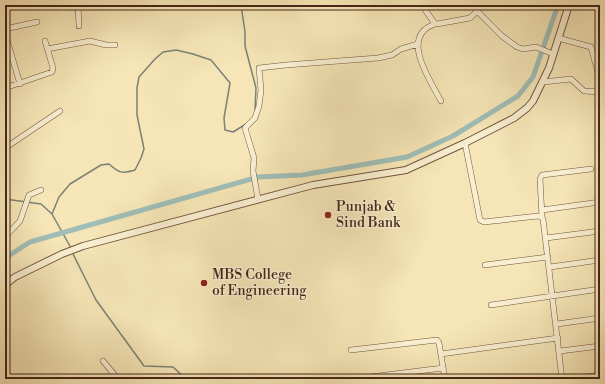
<svg xmlns="http://www.w3.org/2000/svg" width="605" height="384" viewBox="0 0 605 384" font-family="'Libre Bodoni',serif">
	<rect width="100%" height="100%" fill="#f6e6b7"/>
	<filter id="stains"><feTurbulence type="fractalNoise" baseFrequency=".005" numOctaves="4"/><feColorMatrix values="0 0 0 0 .2 0 0 0 0 .09 0 0 0 0 .02 0 0 0 .5 -.17"/></filter>
	<radialGradient id="worn" r=".72"><stop offset=".6" stop-color="#630" stop-opacity="0"/><stop offset="1" stop-color="#630" stop-opacity=".3"/></radialGradient>
	<g fill="none" stroke-linecap="round" stroke-linejoin="round">
		<path stroke="#7b8177" stroke-width="1.5" d="M 241,5 L 245,32 L 245,46 L 256,88 L 255,110
			M 5,199 L 41,204 L 52,214 L 71,248
			M 52,214 L 59,197 L 70,184 L 101,165 L 109,164 C 119,173 122,174 135,170 L 141,158 L 144,149 L 137,115 L 137,88 L 139,77 L 155,59 L 163,52 L 176,50 L 193,54 L 211,60 L 230,83 L 224,118 L 225,130 L 233,132 L 246,124
			M 72,252 L 96,300 L 144,366 L 173,367 L 186,379"/>
		<path stroke="#9fbeb7" stroke-width="5" d="M 5,258 L 30,242 L 258,177 L 302,175 L 407,157 L 453,136 L 518,96 L 533,77 L 558,5"/>
		<g stroke="#715540" stroke-width="6">
			<path id="minor" d="M 78,5 L 79,26
				M 423,5 L 424,8 L 435,24 L 437,24 L 470,18 L 477,11 L 479,5
				M 477,11 L 502,36 L 517,47 L 523,49 L 536,47 L 553,54
				M 435,24 C 399,36 430,80 441,101
				M 5,29 L 37,22
				M 5,33 L 20,84
				M 558,38 L 591,47 L 600,80
				M 47,49 L 90,41 L 106,45 L 115,45
				M 543,82 L 571,79 L 584,91 L 600,92
				M 5,88 L 52,72 L 53,68 L 45,41
				M 465,143 L 480,220 L 484,222 L 538,216 L 542,217 L 543,219 L 562,379
				M 5,148 L 60,111
				M 258,199 L 253,171 L 254,158 L 245,128 L 255,118 L 259,106 L 261,90 L 259,68 L 286,65 L 378,58 L 392,55 L 401,49 L 418,44
				M 542,210 L 600,202
				M 542,217 L 540,179 L 542,175 L 591,169
				M 5,237 L 20,221 L 29,195 L 41,190
				M 546,238 L 600,231
				M 485,265 L 548,257
				M 550,267 L 600,260
				M 491,305 L 600,289
				M 557,324 L 600,318
				M 351,350 L 437,340 L 439,343 L 445,379
				M 560,351 L 600,346
				M 441,354 L 558,338
				M 103,361 L 118,379
				M 354,379 L 443,368
				M 569,379 L 600,375"/>
		</g>
		<g stroke="#715540" stroke-width="8">
			<path id="tertiary" d="M 5,285 L 15,277 L 62,254 L 83,246 L 313,185 L 406,170 L 465,143 L 514,118 L 527,108 L 533,101 L 549,68 L 569,5"/>
		</g>
		<use href="#minor" stroke="#f9efd0" stroke-width="5"/>
		<use href="#tertiary" stroke="#f9efd0" stroke-width="6"/>
	</g>
	<g fill="#8f2418" stroke="#f9efd0" stroke-width="1.5">
		<circle cx="328" cy="215" r="4"/>
		<circle cx="204" cy="283" r="4"/>
	</g>
	<g text-anchor="middle" dominant-baseline="central" stroke-width="3" stroke-linejoin="round" paint-order="stroke">
		<g font-size="14" fill="#452518" stroke="#f9efd0" text-anchor="start">
			<text x="336" y="207">Punjab &amp;<tspan x="336" dy="16">Sind Bank</tspan></text>
			<text x="212" y="275">MBS College<tspan x="212" dy="16">of Engineering</tspan></text>
		</g>
	</g>
	<rect width="605" height="384" fill="none" stroke="#f6e6b7" stroke-width="20"/>
	<rect x="6" y="6" width="593" height="372" fill="none" stroke="#452518" stroke-width="2"/>
	<rect x="10" y="10" width="585" height="364" fill="none" stroke="#452518"/>
	<rect width="100%" height="100%" filter="url(#stains)"/>
	<rect width="100%" height="100%" fill="url(#worn)"/>
</svg>
